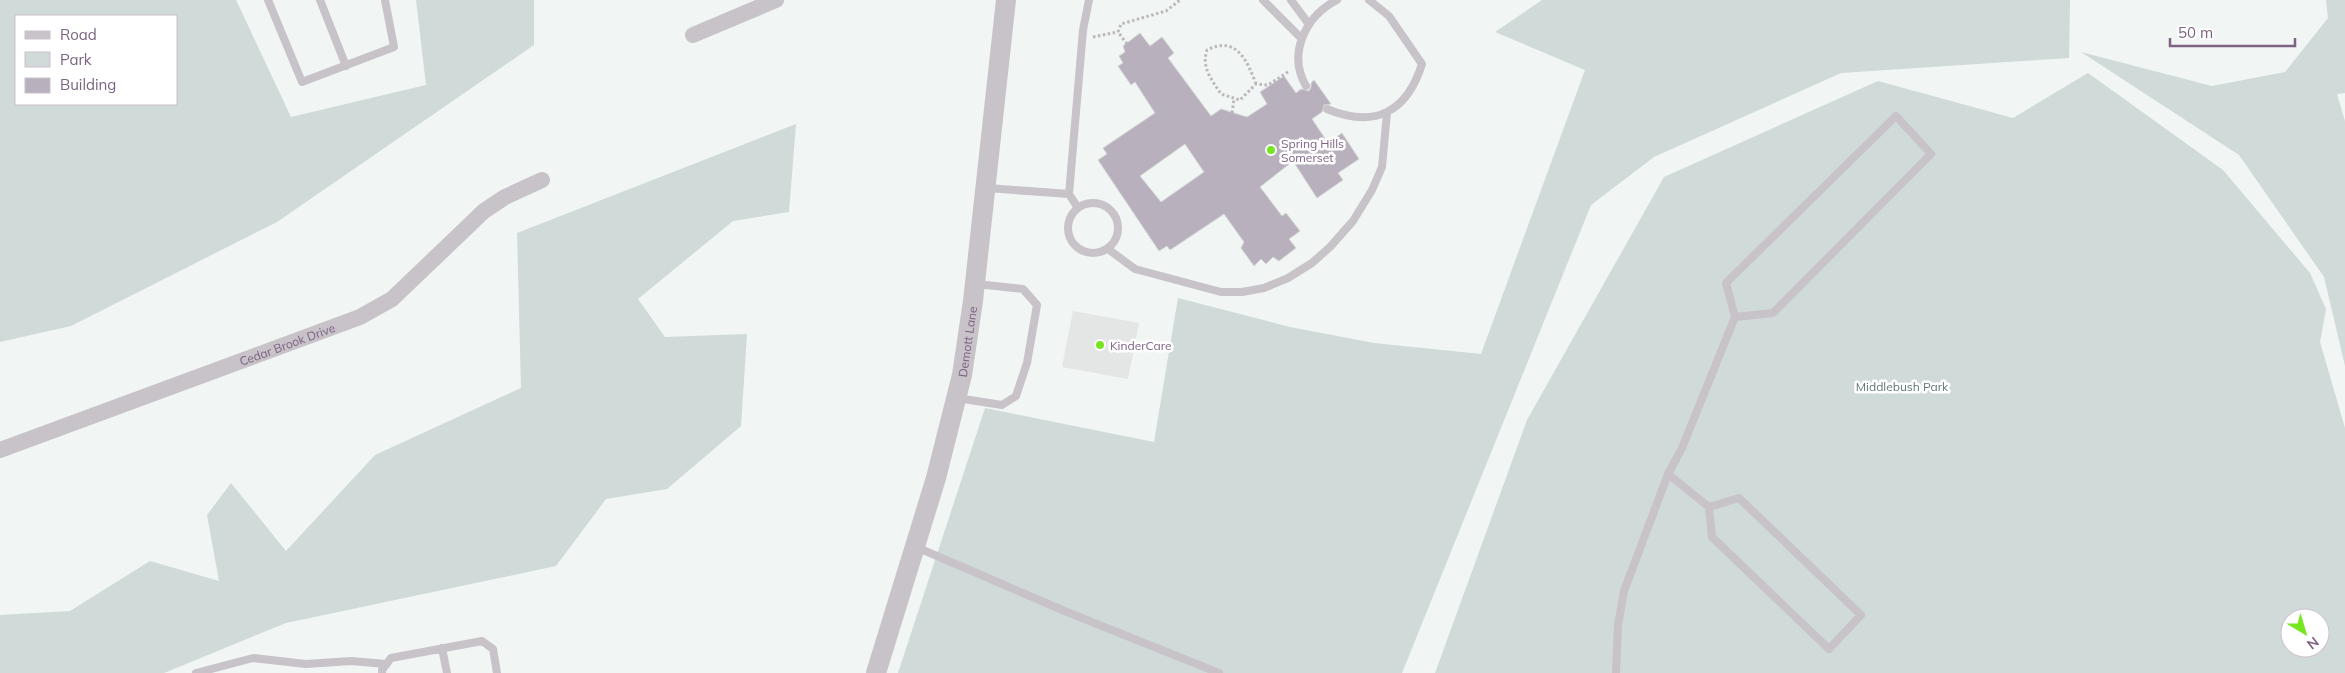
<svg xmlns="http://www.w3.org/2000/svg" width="2345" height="673" viewBox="0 0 2345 673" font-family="Mulish,sans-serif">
	<rect width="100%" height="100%" fill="#f1f5f3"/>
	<path fill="#e4e6e6" d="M 1073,311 L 1139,323 L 1128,379 L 1062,367 Z"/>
	<path fill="#d0dad9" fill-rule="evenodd" d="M 0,0 L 236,0 L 291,117 L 426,85 L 416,0 L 534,0 L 534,45 L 277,222 L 71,326 L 0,342 ZM 16,16 L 176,16 L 176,104 L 16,104 Z
		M 1542,0 L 2070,0 L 2069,58 L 1841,73 L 1654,157 L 1591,205 L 1402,673 L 898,673 L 985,408 L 1154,442 L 1178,298 L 1290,327 L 1374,343 L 1481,354 L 1585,70 L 1495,32 Z
		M 2326,0 L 2345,0 L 2345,93 L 2337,94 L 2345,121 L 2345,366 L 2324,277 L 2239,155 L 2081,52 L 2212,86 L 2285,72 L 2328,18 Z
		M 2088,73 L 2223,170 L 2310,273 L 2326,309 L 2320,342 L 2345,428 L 2345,673 L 1435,673 L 1527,420 L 1664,177 L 1878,81 L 2013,118 ZM 2290,618 L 2320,618 L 2320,648 L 2290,648 Z
		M 796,124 L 789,212 L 733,221 L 638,299 L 665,337 L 747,334 L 741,426 L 667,489 L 606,499 L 556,566 L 286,623 L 164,673 L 0,673 L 0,615 L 70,611 L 150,561 L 219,581 L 207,515 L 231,483 L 286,551 L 375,455 L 521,388 L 517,233 Z"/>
	<path fill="#b8b0bc" stroke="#d4d6d5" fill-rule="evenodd" d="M 1140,33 L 1150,46 L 1162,37 L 1174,53 L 1168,58 L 1211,116 L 1221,109 L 1247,117 L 1267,104 L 1260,92 L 1284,76 L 1296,93 L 1301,89 L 1309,91 L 1311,87 L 1311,83 L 1314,80 L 1331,104 L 1324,105 L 1322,112 L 1312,119 L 1328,143 L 1342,133 L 1359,159 L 1338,173 L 1343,180 L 1317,198 L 1293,161 L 1260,187 L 1282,216 L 1286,213 L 1300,231 L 1289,239 L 1296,248 L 1279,261 L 1273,257 L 1266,264 L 1261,259 L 1254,266 L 1241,248 L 1244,242 L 1224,214 L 1170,250 L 1167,246 L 1159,251 L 1098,160 L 1107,154 L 1103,148 L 1155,113 L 1135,82 L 1131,85 L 1118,66 L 1123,63 L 1119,56 L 1125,52 L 1123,46 ZM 1185,144 L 1204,172 L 1161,202 L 1140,176 Z"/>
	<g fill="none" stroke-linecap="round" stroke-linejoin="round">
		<path stroke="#bcb7bd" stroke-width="3" stroke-dasharray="2.5 2.5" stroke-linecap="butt" d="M 1093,37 L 1118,32
			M 1127,44 L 1118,32 L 1121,24 L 1166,11 L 1180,0
			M 1256,84 C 1247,60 1236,35 1207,50 C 1201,68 1212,80 1221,94 L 1240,100 L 1256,84 L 1268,85 L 1288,72
			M 1232,113 L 1234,99"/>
		<path stroke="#c8c2c9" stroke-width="8" d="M 268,0 L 302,82 L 394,47 L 385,0
			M 320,0 L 346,66
			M 1263,0 L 1301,38
			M 1291,0 L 1308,23
			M 1306,86 C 1287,53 1306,16 1337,0
			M 1327,109 C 1375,129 1407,112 1422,64 L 1389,16 L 1369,0
			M 987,188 L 1069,194
			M1068 228a25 25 0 1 1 50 0a25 25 0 1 1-50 0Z
			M 1078,208 L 1069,194 L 1083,30 L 1089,0
			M 1108,249 L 1135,269 L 1221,292 L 1242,292 L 1264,288 L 1288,278 L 1312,263 L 1330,247 L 1353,221 L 1372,190 L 1382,167 L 1387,113
			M 957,398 L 1002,405 L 1016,396 L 1027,363 L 1037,305 L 1023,289 L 977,284
			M 1668,474 L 1682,448 L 1735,317 L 1773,313 L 1931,154 L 1896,116 L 1726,283 L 1735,317
			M 916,547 L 1067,612 L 1219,673
			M 442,648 L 447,673
			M 196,673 L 253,658 L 306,664 L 351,661 L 386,664
			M 382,673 L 382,670 L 391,658 L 482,641 L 493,649 L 497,673
			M 1616,673 L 1618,625 L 1624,591 L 1668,474 L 1709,507 L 1712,537 L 1829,649 L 1861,615 L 1739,498 L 1709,507"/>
		<g stroke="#c8c2c9" stroke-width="16">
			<path d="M 693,35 L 776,0"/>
			<path id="s1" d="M 0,450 L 360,317 L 392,299 L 484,211 L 505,197 L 542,180"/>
		</g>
		<path stroke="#c8c2c9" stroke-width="20" id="s2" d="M 876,673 L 936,478 L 962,375 L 973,301 L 1006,0"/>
	</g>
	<g fill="#76e621" stroke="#fff" stroke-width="2">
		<circle cx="1271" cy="150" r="5"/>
		<circle cx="1100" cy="345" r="5"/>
	</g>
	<g text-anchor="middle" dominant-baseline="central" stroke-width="5" stroke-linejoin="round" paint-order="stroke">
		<g font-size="12" fill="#7c6383" stroke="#fff" text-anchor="start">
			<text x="1281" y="143">Spring Hills<tspan x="1281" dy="14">Somerset</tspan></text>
			<text x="1110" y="345">KinderCare</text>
		</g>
		<g font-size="12" fill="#7c6383" stroke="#fff">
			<text stroke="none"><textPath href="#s2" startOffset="344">Demott Lane</textPath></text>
			<text stroke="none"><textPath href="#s1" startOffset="306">Cedar Brook Drive</textPath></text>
		</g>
		<g font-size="12" fill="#62777a" stroke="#fff">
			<text x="1902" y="386">Middlebush Park</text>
		</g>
	</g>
	<rect x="15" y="15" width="162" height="90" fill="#ffffff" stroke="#cbc1cd"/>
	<rect x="25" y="31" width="25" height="8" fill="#c8c2c9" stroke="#cbc1cd"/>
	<text x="60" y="40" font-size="15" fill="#7c6383">Road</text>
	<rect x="25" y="52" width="25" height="15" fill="#d0dad9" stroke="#cbc1cd"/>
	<text x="60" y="65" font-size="15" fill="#7c6383">Park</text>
	<rect x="25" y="78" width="25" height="15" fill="#b8b0bc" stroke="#cbc1cd"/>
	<text x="60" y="90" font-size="15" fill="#7c6383">Building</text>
	<g transform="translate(2305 633) rotate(142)"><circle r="24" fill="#ffffff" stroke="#cbc1cd"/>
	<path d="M0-4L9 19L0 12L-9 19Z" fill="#76e621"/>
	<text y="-8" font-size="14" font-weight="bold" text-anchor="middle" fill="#7c6383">N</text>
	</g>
	<path d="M2170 38v8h125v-8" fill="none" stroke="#7c6383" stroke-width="2.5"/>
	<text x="2178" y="38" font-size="15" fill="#7c6383" stroke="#ffffff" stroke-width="4" paint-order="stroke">50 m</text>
</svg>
